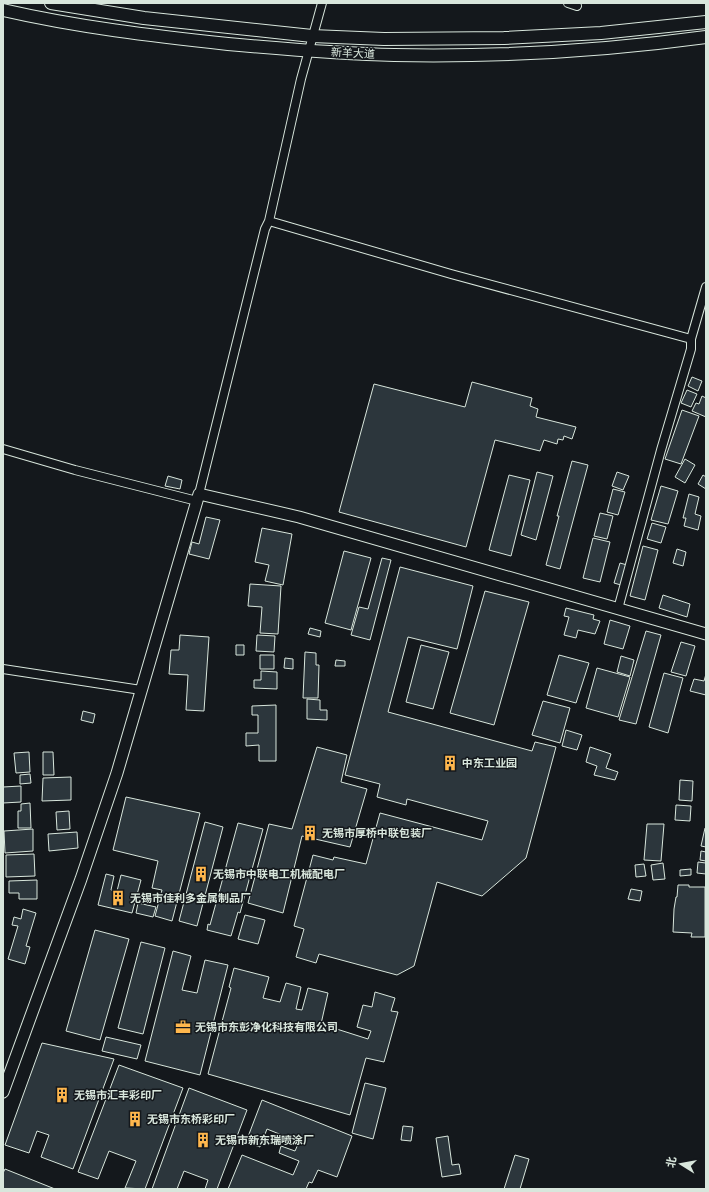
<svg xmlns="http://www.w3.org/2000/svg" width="709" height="1192" viewBox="0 0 709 1192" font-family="Mulish,'Noto Sans SC',sans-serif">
	<rect width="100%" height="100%" fill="#14181c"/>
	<path fill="#2c363c" stroke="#d8e6dc" d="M 692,377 L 702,381 L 698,391 L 688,386 Z
		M 472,382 L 532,398 L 530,406 L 538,409 L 536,417 L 576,427 L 572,439 L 564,436 L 563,440 L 558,439 L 557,444 L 544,440 L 540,451 L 495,440 L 466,547 L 339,512 L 374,384 L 465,407 Z
		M 687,390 L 697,394 L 691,407 L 681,403 Z
		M 702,396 L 706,398 L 706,417 L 692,411 L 696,403 L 699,404 Z
		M 682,410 L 699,416 L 681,464 L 665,459 Z
		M 685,459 L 695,465 L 685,483 L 675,477 Z
		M 572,461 L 588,465 L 560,569 L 546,565 L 559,516 L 557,516 Z
		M 537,472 L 553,476 L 536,540 L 521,535 Z
		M 617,472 L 629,476 L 623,490 L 612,486 Z
		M 509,475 L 530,480 L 511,556 L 489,550 Z
		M 703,475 L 706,477 L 706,489 L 698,484 Z
		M 168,476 L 182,480 L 180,489 L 165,486 Z
		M 661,486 L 678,491 L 668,524 L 651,520 Z
		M 613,489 L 625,492 L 618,515 L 607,512 Z
		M 689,494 L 699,497 L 695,514 L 701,516 L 698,530 L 684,526 L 686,518 L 683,518 Z
		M 600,513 L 613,516 L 607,539 L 594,536 Z
		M 206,517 L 220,520 L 209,559 L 189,554 L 192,542 L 199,544 Z
		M 652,523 L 666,527 L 661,543 L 647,539 Z
		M 262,528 L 292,534 L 283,585 L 265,581 L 269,565 L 255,562 Z
		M 593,538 L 610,542 L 600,582 L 583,578 Z
		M 643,546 L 658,550 L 645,600 L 630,596 Z
		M 677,549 L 686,552 L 683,566 L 673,563 Z
		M 344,551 L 371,558 L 351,630 L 325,623 Z
		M 382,558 L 391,560 L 370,640 L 351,635 L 359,607 L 368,609 Z
		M 620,563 L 627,565 L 621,585 L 614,583 Z
		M 400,567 L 473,586 L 457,649 L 408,637 L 388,712 L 532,751 L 535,742 L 556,747 L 526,858 L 482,896 L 437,882 L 414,966 L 397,975 L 319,954 L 316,963 L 296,957 L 304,929 L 294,926 L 313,855 L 333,860 L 334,857 L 366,864 L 380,813 L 482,840 L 488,821 L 407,799 L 406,805 L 377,797 L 380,784 L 345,775 Z
		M 250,584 L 281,586 L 278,634 L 260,633 L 262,607 L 248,606 Z
		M 485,591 L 529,602 L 494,725 L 450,713 Z
		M 663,595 L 690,604 L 687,617 L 659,608 Z
		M 566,608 L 594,615 L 593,619 L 600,621 L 595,634 L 578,630 L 576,638 L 564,635 L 569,617 L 564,616 Z
		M 610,620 L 630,626 L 623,649 L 604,644 Z
		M 310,628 L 321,631 L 320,637 L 308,634 Z
		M 646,631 L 661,635 L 636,724 L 619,720 Z
		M 180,635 L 209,637 L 204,711 L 186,710 L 188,675 L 169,674 L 171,650 L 179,650 Z
		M 257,635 L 275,636 L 274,652 L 256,651 Z
		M 681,642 L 695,646 L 686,676 L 671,672 Z
		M 236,645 L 244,645 L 244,655 L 236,655 Z
		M 421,645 L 449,652 L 433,709 L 406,702 Z
		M 305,652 L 316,653 L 316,665 L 319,665 L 318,698 L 303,698 Z
		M 260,655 L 274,655 L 274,669 L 260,669 Z
		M 559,655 L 589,663 L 576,703 L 547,695 Z
		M 621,656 L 634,660 L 630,676 L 617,672 Z
		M 285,658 L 293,659 L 293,669 L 284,668 Z
		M 336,660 L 345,661 L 345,666 L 335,666 Z
		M 597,668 L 630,677 L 618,717 L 586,708 Z
		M 261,671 L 277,672 L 277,689 L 254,688 L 254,680 L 261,680 Z
		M 664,673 L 683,678 L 668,733 L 649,727 Z
		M 706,674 L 706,695 L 690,691 L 694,679 L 704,681 Z
		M 307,699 L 320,700 L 320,710 L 327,710 L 327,720 L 307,719 Z
		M 543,701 L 570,708 L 560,743 L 532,735 Z
		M 276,705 L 276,761 L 259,761 L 259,745 L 246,746 L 246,733 L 258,733 L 258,715 L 252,715 L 252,706 Z
		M 83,711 L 95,714 L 93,723 L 81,720 Z
		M 566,730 L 582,735 L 577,750 L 562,746 Z
		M 317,747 L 347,755 L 341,782 L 367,789 L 350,847 L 302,836 L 283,913 L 248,903 L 269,824 L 292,829 Z
		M 590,747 L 611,754 L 606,768 L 618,772 L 615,780 L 594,775 L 597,766 L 586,762 Z
		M 29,752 L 30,772 L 16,773 L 14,753 Z
		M 43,752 L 53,752 L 54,775 L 43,775 Z
		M 30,774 L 31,783 L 20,784 L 20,775 Z
		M 71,777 L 71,800 L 42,801 L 43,778 Z
		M 680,780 L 693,781 L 692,801 L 679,800 Z
		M 21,786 L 21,802 L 3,803 L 3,787 Z
		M 126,797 L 200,813 L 172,921 L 155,916 L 162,890 L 152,888 L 158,861 L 113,850 Z
		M 30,803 L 31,828 L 18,828 L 18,811 L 21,811 L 21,804 Z
		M 676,805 L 691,806 L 690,821 L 675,820 Z
		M 69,811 L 70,829 L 57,830 L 56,812 Z
		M 205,822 L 223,827 L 197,926 L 179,921 Z
		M 238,823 L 263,829 L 240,913 L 238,912 L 231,936 L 207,930 L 208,924 L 210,925 Z
		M 647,824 L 664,824 L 661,861 L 644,860 Z
		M 705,828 L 706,828 L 706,847 L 701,846 Z
		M 33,829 L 33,851 L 5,853 L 4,831 Z
		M 77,832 L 78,848 L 49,851 L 48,834 Z
		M 701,851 L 706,852 L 706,861 L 700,860 Z
		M 34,854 L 35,876 L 6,877 L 6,855 Z
		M 698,862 L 706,863 L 706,874 L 697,873 Z
		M 663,863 L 665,879 L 653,880 L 651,865 Z
		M 644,864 L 646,876 L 636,877 L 635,865 Z
		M 691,869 L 691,875 L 680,876 L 680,870 Z
		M 106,874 L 114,876 L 111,890 L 117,891 L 121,875 L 141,880 L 132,913 L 98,905 Z
		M 37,880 L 37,899 L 19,899 L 19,893 L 9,893 L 9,881 Z
		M 678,885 L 689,885 L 689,887 L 705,887 L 705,937 L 691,937 L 692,933 L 673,932 L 674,909 L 676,897 L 677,897 Z
		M 631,889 L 642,891 L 640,901 L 628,899 Z
		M 138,903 L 156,907 L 153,917 L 136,913 Z
		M 23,909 L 36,913 L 26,946 L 30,947 L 25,964 L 8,959 L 18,926 L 12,925 L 14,917 L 21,919 Z
		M 245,915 L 265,920 L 258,944 L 238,939 Z
		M 95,930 L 129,939 L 100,1040 L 66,1031 Z
		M 141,942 L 165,948 L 143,1034 L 118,1028 Z
		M 173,951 L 191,956 L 182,990 L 197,993 L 205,960 L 228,965 L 200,1075 L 145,1061 Z
		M 234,968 L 269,977 L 263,998 L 280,1002 L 286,983 L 301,987 L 296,1009 L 302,1010 L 308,988 L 328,993 L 321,1024 L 368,1039 L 371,1031 L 357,1027 L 363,1005 L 372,1007 L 375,992 L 395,998 L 391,1011 L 398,1012 L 384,1062 L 366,1058 L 350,1115 L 208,1074 L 231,988 L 229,987 Z
		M 106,1037 L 141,1045 L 137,1059 L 102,1051 Z
		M 42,1043 L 114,1059 L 73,1169 L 41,1157 L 49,1135 L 37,1131 L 29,1153 L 5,1145 Z
		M 119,1065 L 183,1088 L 145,1189 L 125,1188 L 136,1161 L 109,1151 L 98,1179 L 78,1172 Z
		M 365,1083 L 386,1088 L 373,1139 L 352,1133 Z
		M 189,1088 L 247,1110 L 217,1189 L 205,1189 L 208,1180 L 184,1171 L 177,1189 L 152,1189 Z
		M 262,1100 L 352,1136 L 337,1177 L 318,1170 L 312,1183 L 309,1182 L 306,1189 L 228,1189 L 242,1155 L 293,1175 L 299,1161 L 279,1153 L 281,1146 L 295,1151 L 299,1142 L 267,1129 L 260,1147 L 246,1142 Z
		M 403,1126 L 413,1127 L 411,1141 L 401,1140 Z
		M 448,1136 L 452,1165 L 459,1164 L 461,1174 L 442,1177 L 436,1138 Z
		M 515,1155 L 529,1159 L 520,1189 L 504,1189 Z
		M 5,1169 L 55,1189 L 3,1189 L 3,1173 Z"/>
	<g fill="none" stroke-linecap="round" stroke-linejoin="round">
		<g stroke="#d8e6dc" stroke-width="10">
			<path id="minor" d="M 568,3 L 577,6
				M 269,221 L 301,79 L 322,3
				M 3,449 L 75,470 L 197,501
				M 199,494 L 265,229 L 269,221 L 451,274 L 691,339
				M 618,609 L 661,450 L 691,349 L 691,339 L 706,287
				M 3,669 L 141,690"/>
		</g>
		<g stroke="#d8e6dc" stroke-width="13">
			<path id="tertiary" d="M 3,1092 L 81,879 L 117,773 L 199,494 L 299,517 L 706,634"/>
		</g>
		<g stroke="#d8e6dc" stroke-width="14">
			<path id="secondary" d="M 51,3 L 144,18 L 312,36 L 384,39 L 504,38 L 601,33 L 706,22
				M 3,10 C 77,27 153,36 228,44 C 283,49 339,54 394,55 C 498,57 603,51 706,37"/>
		</g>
		<use href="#minor" stroke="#14181c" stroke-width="8"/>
		<use href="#tertiary" stroke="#14181c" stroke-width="11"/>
		<use href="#secondary" stroke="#14181c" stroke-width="12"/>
	</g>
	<defs>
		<g id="building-bare" transform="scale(1.2)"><path d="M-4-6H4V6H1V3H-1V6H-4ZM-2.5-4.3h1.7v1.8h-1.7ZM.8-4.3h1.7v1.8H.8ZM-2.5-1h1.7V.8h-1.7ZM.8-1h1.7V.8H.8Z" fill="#ffb74d" stroke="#14181c" stroke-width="2.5" paint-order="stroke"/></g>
		<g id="office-bare" transform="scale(1.2)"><path d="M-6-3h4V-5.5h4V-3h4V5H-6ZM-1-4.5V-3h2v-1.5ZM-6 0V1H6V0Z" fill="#ffb74d" stroke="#14181c" stroke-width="2.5" paint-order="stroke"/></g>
	</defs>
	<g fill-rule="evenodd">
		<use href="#building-bare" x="450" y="763"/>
		<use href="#building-bare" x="310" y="833"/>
		<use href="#building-bare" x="201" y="874"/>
		<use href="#building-bare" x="118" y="898"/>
		<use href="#office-bare" x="183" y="1027"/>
		<use href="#building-bare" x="62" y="1095"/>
		<use href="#building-bare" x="135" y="1119"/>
		<use href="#building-bare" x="203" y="1140"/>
	</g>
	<g text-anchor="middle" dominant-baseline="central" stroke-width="3" stroke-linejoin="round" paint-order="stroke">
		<g font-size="11" fill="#d8e6dc" stroke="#14181c">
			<text transform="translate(353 53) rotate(3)">新羊大道</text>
		</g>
		<g font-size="11" font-weight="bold" fill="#d8e6dc" stroke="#14181c" text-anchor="start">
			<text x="462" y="763">中东工业园</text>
			<text x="322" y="833">无锡市厚桥中联包装厂</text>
			<text x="213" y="874">无锡市中联电工机械配电厂</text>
			<text x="130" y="898">无锡市佳利多金属制品厂</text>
			<text x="195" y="1027">无锡市东彭净化科技有限公司</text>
			<text x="74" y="1095">无锡市汇丰彩印厂</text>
			<text x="147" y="1119">无锡市东桥彩印厂</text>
			<text x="215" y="1140">无锡市新东瑞喷涂厂</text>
		</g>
	</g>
	<rect width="709" height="1192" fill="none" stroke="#d8e6dc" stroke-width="8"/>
	<g transform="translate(681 1164) rotate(281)" stroke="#14181c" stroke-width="3" paint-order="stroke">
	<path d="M0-3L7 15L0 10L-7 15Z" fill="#d8e6dc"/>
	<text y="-6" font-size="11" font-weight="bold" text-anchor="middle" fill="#d8e6dc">北</text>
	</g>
</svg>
